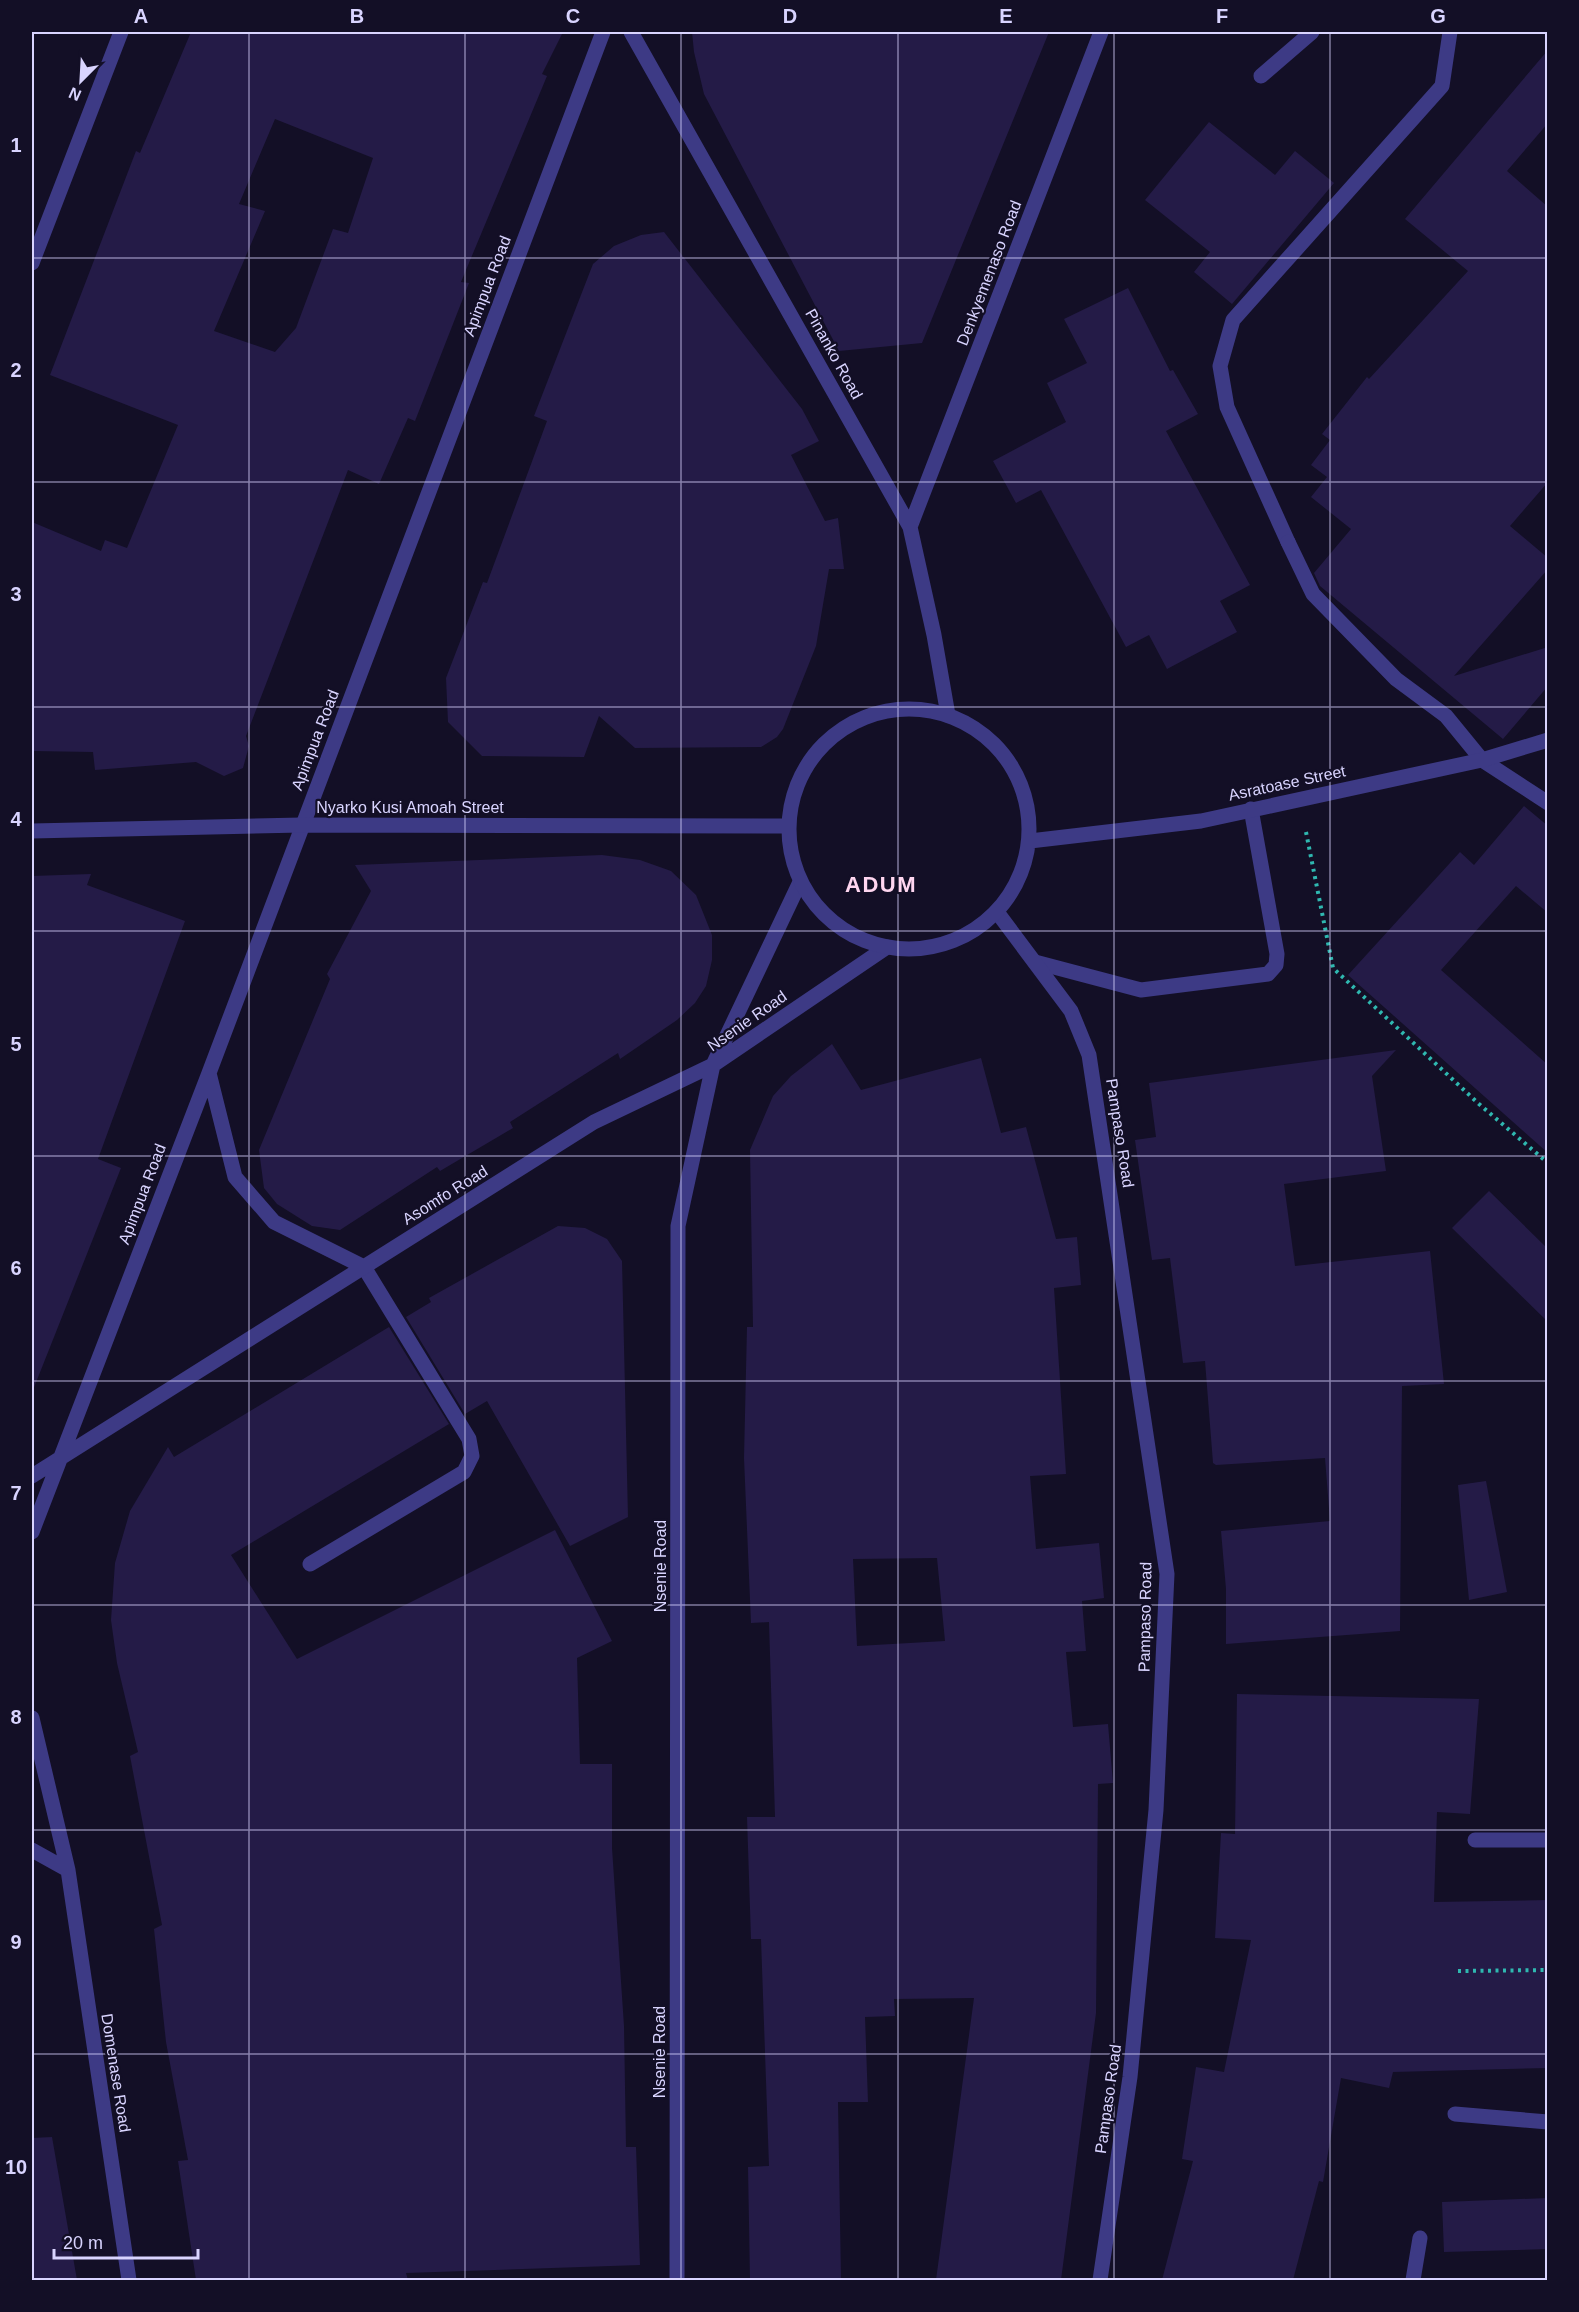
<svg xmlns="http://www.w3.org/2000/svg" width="1579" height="2312" viewBox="0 0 1579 2312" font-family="Arial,sans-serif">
	<rect width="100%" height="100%" fill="#130f26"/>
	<path fill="#241b47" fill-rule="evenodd" d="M 191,32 L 563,32 L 542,74 L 547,76 L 461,282 L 469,283 L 415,421 L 408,418 L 379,484 L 348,470 L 246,736 L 249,746 L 243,768 L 224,776 L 196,762 L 95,770 L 93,752 L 32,751 L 32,522 L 101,551 L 105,540 L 127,548 L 178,425 L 50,375 L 136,151 L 140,153 ZM 275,119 L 373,158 L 348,233 L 333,229 L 296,328 L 275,352 L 214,331 L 265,211 L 239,204 Z
		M 692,32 L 1049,32 L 922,343 L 839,351 L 704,94 L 694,52 Z
		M 1548,50 L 1548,123 L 1507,171 L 1548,207 L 1548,482 L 1510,526 L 1548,558 L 1548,569 L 1454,676 L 1548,647 L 1548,686 L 1503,739 L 1320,586 L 1314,573 L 1351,529 L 1311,497 L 1327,477 L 1311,465 L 1330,440 L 1322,434 L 1367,377 L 1369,379 L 1468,271 L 1405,219 Z
		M 1209,122 L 1275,175 L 1295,151 L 1334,183 L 1232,304 L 1194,272 L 1210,252 L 1145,200 Z
		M 664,232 L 802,409 L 819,441 L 791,455 L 825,521 L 838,518 L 844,569 L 829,569 L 816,646 L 783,729 L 777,737 L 761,747 L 635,748 L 599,716 L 584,757 L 482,756 L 448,722 L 446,678 L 483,582 L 487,583 L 547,421 L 534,416 L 593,264 L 614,246 L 641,235 Z
		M 1128,288 L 1170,371 L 1173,370 L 1198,414 L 1166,431 L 1250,585 L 1220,601 L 1237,632 L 1167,669 L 1149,635 L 1126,647 L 1041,490 L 1016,503 L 993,461 L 1066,422 L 1047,383 L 1087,363 L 1064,319 Z
		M 1524,806 L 1548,826 L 1548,913 L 1516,886 L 1441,970 L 1548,1065 L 1548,1153 L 1348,975 L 1460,852 L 1474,865 Z
		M 602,855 L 640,860 L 671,871 L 696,895 L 712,935 L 712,960 L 706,986 L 695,1003 L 677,1020 L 620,1059 L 618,1053 L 510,1122 L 513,1128 L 440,1171 L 437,1167 L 340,1230 L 312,1226 L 277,1204 L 264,1188 L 259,1150 L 330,979 L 327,974 L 371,891 L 355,865 Z
		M 91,874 L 87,885 L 185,921 L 98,1159 L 121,1168 L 33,1390 L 32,876 Z
		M 832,1044 L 861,1090 L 981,1058 L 1001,1133 L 1026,1127 L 1056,1239 L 1077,1237 L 1081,1285 L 1054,1288 L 1066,1474 L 1030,1476 L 1036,1549 L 1099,1543 L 1104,1598 L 1082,1601 L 1086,1651 L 1066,1652 L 1073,1727 L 1108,1724 L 1113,1783 L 1098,1784 L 1096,2013 L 1061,2280 L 936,2280 L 974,1998 L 894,1999 L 895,2016 L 865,2017 L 868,2102 L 838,2102 L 841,2280 L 750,2280 L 748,2167 L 769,2166 L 761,1939 L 751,1939 L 747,1817 L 775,1817 L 769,1622 L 751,1623 L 744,1458 L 747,1327 L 753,1327 L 750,1150 L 773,1096 L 791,1076 ZM 937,1558 L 945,1641 L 857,1646 L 853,1559 Z
		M 1396,1050 L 1372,1076 L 1386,1171 L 1284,1184 L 1295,1266 L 1430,1251 L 1444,1384 L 1402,1386 L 1400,1631 L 1226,1644 L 1226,1589 L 1221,1531 L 1330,1521 L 1325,1458 L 1216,1465 L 1213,1463 L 1205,1361 L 1183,1363 L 1170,1258 L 1152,1260 L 1135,1140 L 1156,1137 L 1149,1083 Z
		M 1489,1191 L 1548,1249 L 1548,1322 L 1452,1228 Z
		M 558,1226 L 585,1228 L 607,1239 L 622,1261 L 628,1517 L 570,1546 L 487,1401 L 465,1414 L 406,1317 L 431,1302 L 429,1298 Z
		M 389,1327 L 449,1424 L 231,1555 L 297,1659 L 555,1530 L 612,1641 L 577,1658 L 580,1764 L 612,1764 L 612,1848 L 624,2026 L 626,2147 L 636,2147 L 640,2265 L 406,2273 L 408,2280 L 196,2280 L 178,2161 L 188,2160 L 166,2042 L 154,1929 L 162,1925 L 130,1756 L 138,1752 L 117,1663 L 111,1620 L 115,1563 L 130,1511 L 168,1447 L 174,1457 Z
		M 1486,1481 L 1507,1592 L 1469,1600 L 1458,1485 Z
		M 1237,1694 L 1479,1699 L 1470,1814 L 1437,1812 L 1434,1902 L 1548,1900 L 1548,2068 L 1393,2072 L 1389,2088 L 1341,2078 L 1323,2182 L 1319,2181 L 1293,2280 L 1162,2280 L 1193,2161 L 1182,2159 L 1196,2067 L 1224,2072 L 1251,1940 L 1215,1938 L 1221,1833 L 1235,1834 Z
		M 52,2137 L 77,2280 L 32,2280 L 32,2138 Z
		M 1548,2198 L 1548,2249 L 1444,2252 L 1442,2202 Z"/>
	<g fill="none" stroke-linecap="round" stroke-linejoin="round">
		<path stroke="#2fb8b0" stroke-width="4" stroke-dasharray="3 4.5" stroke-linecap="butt" d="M 1306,832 L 1333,968 L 1479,1104 L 1548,1163
			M 1458,1971 L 1548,1970"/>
		<path stroke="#3d3a85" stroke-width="15" d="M 1261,76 L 1312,32
			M 1288,542 L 1227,407 L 1220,366 L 1233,320 L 1442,86 L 1450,32
			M 1035,962 L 1141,990 L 1268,974 L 1276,965 L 1277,954 L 1251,809
			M 310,1564 L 464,1472 L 472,1456 L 469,1439 L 364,1267"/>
		<path stroke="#3d3a85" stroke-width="15" d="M 631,32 L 910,527 L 934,635 L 948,715
			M 910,527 L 1101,32
			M 1288,542 L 1313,594 L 1396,679 L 1446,716 L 1482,760 L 1548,803
			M 997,912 L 1071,1011 L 1089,1055 L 1167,1574 L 1156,1810 L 1130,2077 L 1100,2280
			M 209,1073 L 235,1177 L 274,1222 L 364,1267
			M 32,1476 L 594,1122 L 713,1065 L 887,947
			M 32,1532 L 209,1073 L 603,32
			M 32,1718 L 68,1870 L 129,2280
			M 1475,1840 L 1548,1840
			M 32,1850 L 68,1870
			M 1455,2114 L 1548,2122
			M 677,2280 L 678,1226 L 713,1065 L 800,882
			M 1413,2280 L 1420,2238"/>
		<path stroke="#3d3a85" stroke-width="15" d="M 32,263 L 121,32
			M789 829a120 120 0 1 1 240 0a120 120 0 1 1-240 0Z
			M 32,831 L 302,825 L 789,826
			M 1030,841 L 1201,821 L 1482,760 L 1548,740"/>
	</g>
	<path fill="none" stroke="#d9d4ff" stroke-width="1.5" stroke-opacity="0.55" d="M 249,32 L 249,2280M 465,32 L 465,2280M 681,32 L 681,2280M 898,32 L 898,2280M 1114,32 L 1114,2280M 1330,32 L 1330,2280M 32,258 L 1548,258M 32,482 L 1548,482M 32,707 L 1548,707M 32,931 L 1548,931M 32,1156 L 1548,1156M 32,1381 L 1548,1381M 32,1605 L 1548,1605M 32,1830 L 1548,1830M 32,2054 L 1548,2054"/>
	<g text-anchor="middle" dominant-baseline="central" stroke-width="4.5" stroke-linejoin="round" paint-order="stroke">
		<g font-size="16" fill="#d9d4ff" stroke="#130f26">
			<text transform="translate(989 273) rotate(-69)">Denkyemenaso Road</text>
			<text transform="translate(487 286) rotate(-69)">Apimpua Road</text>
			<text transform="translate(834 354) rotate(61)">Pinanko Road</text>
			<text transform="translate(315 740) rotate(-69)">Apimpua Road</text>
			<text transform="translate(1287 783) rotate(-12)">Asratoase Street</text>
			<text x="410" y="807">Nyarko Kusi Amoah Street</text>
			<text transform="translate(747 1021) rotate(-35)">Nsenie Road</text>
			<text transform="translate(1120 1133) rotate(81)">Pampaso Road</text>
			<text transform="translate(142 1194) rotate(-69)">Apimpua Road</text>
			<text transform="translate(445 1195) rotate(-32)">Asomfo Road</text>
			<text transform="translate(660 1566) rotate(-90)">Nsenie Road</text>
			<text transform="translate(1145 1617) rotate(-89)">Pampaso Road</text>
			<text transform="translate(659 2052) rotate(-90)">Nsenie Road</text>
			<text transform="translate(116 2073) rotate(81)">Domenase Road</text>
			<text transform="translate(1108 2099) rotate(-82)">Pampaso Road</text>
		</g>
		<g font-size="22" font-weight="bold" letter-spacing="1.5" fill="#ffd6f0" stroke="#130f26">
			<text x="881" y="884">ADUM</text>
		</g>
	</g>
	<rect width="1579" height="2312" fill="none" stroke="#130f26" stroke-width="66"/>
	<g transform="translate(81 81) rotate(204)" stroke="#130f26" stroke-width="4.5" paint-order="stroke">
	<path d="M0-4.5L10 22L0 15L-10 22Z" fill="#d9d4ff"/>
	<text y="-9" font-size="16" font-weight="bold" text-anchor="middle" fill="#d9d4ff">N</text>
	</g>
	<path d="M54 2249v9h144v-9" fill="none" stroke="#d9d4ff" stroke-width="3"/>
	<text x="63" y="2249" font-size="18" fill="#d9d4ff" stroke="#130f26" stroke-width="4.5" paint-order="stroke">20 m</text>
	<rect x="33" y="33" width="1513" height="2246" fill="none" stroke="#d9d4ff" stroke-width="2"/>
	<g font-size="20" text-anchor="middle" font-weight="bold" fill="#d9d4ff">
		<text x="141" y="23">A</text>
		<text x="357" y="23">B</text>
		<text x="573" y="23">C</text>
		<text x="790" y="23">D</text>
		<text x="1006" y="23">E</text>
		<text x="1222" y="23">F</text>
		<text x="1438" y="23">G</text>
		<text x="16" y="152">1</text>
		<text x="16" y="377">2</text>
		<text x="16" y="601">3</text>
		<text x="16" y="826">4</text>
		<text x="16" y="1051">5</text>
		<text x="16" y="1275">6</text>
		<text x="16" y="1500">7</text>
		<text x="16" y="1724">8</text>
		<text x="16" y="1949">9</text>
		<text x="16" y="2174">10</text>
	</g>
</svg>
